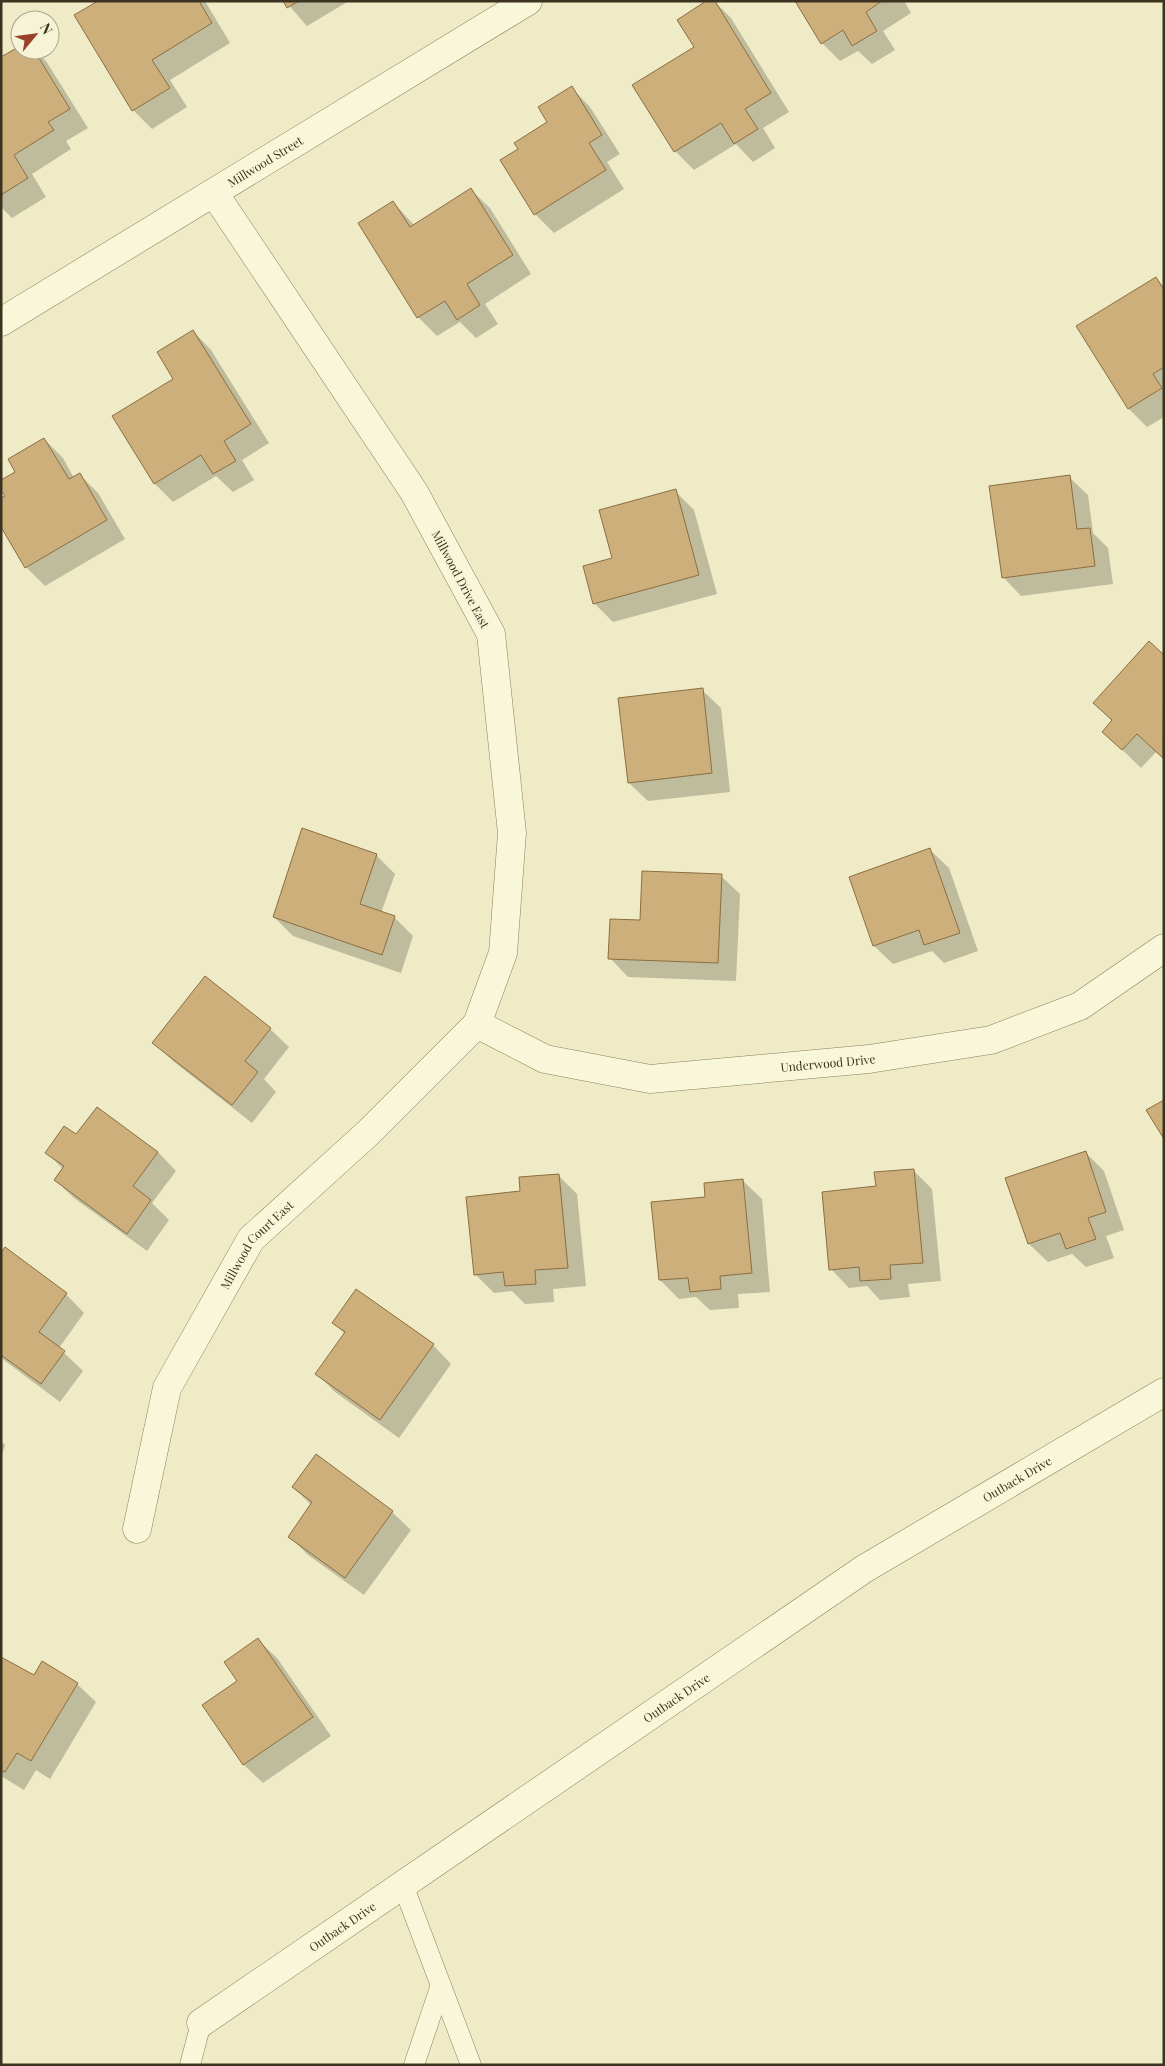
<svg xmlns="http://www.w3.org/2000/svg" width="1165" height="2066" viewBox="0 0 1165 2066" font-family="'Playfair Display',serif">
	<rect width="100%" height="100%" fill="#efebc6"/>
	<path fill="#0003" d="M 100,1 L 205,1 L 230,43 L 170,80 L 187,107 L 152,129 L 133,110 Z
		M 285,1 L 349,1 L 307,26 Z
		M 714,1 L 731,18 L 789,112 L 763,128 L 775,148 L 753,162 L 736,144 L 694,170 L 675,151 L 634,86 L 696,47 Z
		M 797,1 L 904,1 L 911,13 L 883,31 L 895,50 L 872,64 L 858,51 L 840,61 L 822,43 Z
		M 20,47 L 20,50 L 35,50 L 46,61 L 88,128 L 66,141 L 71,149 L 32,174 L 46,197 L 12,218 L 1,207 L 1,59 Z
		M 572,88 L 590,107 L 620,154 L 607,162 L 624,189 L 554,233 L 535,214 L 502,160 L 520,149 L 549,122 Z
		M 471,190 L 490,208 L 531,274 L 485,304 L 498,324 L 476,338 L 460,322 L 437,336 L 418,317 L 360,224 L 393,202 L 414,225 Z
		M 1156,278 L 1164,287 L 1164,417 L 1147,427 L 1129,409 Z
		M 193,331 L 211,350 L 269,443 L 242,460 L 254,480 L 233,492 L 216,476 L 173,502 L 155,484 L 175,379 Z
		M 44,439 L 63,458 L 74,478 L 80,475 L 98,493 L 125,539 L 45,586 L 26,567 L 6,497 L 17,472 Z
		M 1069,477 L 1088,495 L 1093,533 L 1108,548 L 1113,584 L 1021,596 L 1003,577 Z
		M 675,491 L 694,510 L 717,594 L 613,622 L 594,603 L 614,559 Z
		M 1164,656 L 1164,759 L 1156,752 L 1141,768 L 1104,732 L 1113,722 L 1095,703 Z
		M 702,690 L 721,708 L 730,792 L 648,801 L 629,783 Z
		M 930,850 L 949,868 L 978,951 L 944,963 L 932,951 L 893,964 L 874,946 L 851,878 Z
		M 376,855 L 395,874 L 381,913 L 394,917 L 413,936 L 401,973 L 293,936 L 274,917 Z
		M 721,876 L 740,894 L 736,981 L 628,977 L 610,958 L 642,921 Z
		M 270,1029 L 289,1047 L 264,1079 L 276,1092 L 252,1123 L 173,1061 L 154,1043 Z
		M 76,1136 L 158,1152 L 176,1171 L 152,1203 L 169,1220 L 147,1251 L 74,1198 L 55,1180 L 63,1169 L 47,1153 Z
		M 1085,1152 L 1104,1171 L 1124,1230 L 1106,1236 L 1114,1258 L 1086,1267 L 1072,1254 L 1048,1262 L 1029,1244 L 1007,1179 Z
		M 913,1170 L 932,1189 L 941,1281 L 908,1284 L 910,1297 L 880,1300 L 867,1286 L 849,1288 L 831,1269 L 877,1187 Z
		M 558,1175 L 577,1194 L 586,1286 L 553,1289 L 554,1302 L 525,1304 L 512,1291 L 494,1293 L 475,1274 L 522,1192 Z
		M 743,1181 L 762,1199 L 770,1292 L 738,1294 L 739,1308 L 710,1310 L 696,1297 L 679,1299 L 660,1280 L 706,1198 Z
		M 1,1255 L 66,1294 L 84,1313 L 59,1348 L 83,1371 L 60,1402 L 1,1358 Z
		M 334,1323 L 433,1345 L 451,1364 L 399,1438 L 335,1392 L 317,1374 L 345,1334 Z
		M 1,1441 L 5,1445 L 1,1458 Z
		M 293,1487 L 392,1512 L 411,1530 L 364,1595 L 308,1555 L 289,1536 L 312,1506 Z
		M 258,1640 L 277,1658 L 331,1736 L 263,1783 L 244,1765 L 203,1705 L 239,1681 Z
		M 1,1658 L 34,1677 L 77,1684 L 96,1702 L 50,1779 L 36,1770 L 24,1790 L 1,1776 Z"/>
	<path fill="#cdaf7c" stroke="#8b6e41" d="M 98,1 L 199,1 L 212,23 L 152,60 L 170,88 L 132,111 L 74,15 Z
		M 283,1 L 299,1 L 287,8 Z
		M 706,1 L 715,1 L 771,93 L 745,109 L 758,129 L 734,144 L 721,123 L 674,152 L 632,85 L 694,47 L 677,20 Z
		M 795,1 L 882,1 L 866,12 L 877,31 L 852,46 L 843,30 L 821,44 Z
		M 20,46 L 20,50 L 34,50 L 70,109 L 48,122 L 54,130 L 14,155 L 28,178 L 1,195 L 1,57 Z
		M 572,86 L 602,135 L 589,143 L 606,170 L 534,215 L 500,160 L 518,149 L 514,143 L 547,122 L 538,107 Z
		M 471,188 L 513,255 L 467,284 L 480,305 L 457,320 L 445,301 L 417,318 L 358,223 L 393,201 L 410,227 Z
		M 1156,277 L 1164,290 L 1164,367 L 1153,374 L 1162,388 L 1128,409 L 1076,326 Z
		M 193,330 L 251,424 L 224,441 L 236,461 L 213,474 L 201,455 L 154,484 L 112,416 L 173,379 L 157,352 Z
		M 44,438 L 69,479 L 80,473 L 107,520 L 25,568 L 1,527 L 1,498 L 5,496 L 1,491 L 1,480 L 15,472 L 8,459 Z
		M 1070,475 L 1077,529 L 1090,528 L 1095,566 L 1002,578 L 989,486 Z
		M 676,489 L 699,575 L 593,604 L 583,566 L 612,558 L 599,510 Z
		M 1149,641 L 1164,655 L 1163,758 L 1137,734 L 1122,750 L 1102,732 L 1112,720 L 1093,703 Z
		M 703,688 L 712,773 L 628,783 L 618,698 Z
		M 302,828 L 377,854 L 360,904 L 395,916 L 382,955 L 273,917 Z
		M 930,848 L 960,933 L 924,945 L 919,930 L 873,946 L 849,877 Z
		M 642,871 L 722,874 L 718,963 L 608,959 L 610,919 L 640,920 Z
		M 205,976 L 271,1028 L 245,1061 L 258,1072 L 232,1105 L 152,1043 Z
		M 1164,1100 L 1164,1139 L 1146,1110 Z
		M 97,1107 L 158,1152 L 133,1186 L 151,1200 L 127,1234 L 54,1180 L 64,1166 L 45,1153 L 64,1126 L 76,1134 Z
		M 1086,1151 L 1106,1212 L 1088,1218 L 1096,1239 L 1066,1249 L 1060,1233 L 1028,1244 L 1005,1178 Z
		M 914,1169 L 923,1263 L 890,1265 L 891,1279 L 860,1281 L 859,1267 L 829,1270 L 822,1192 L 876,1186 L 874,1172 Z
		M 559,1174 L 568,1268 L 535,1270 L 536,1284 L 505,1286 L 503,1272 L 474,1275 L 466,1197 L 520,1191 L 519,1177 Z
		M 743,1179 L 752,1273 L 720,1276 L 721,1289 L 690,1292 L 688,1278 L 659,1280 L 651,1202 L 705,1197 L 704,1183 Z
		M 5,1247 L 67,1293 L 39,1332 L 65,1351 L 41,1384 L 1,1355 L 1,1253 Z
		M 356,1289 L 434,1344 L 380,1420 L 315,1374 L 345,1332 L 332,1323 Z
		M 316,1454 L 393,1511 L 345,1578 L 288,1537 L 312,1502 L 292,1487 Z
		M 258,1638 L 313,1717 L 243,1765 L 202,1705 L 237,1681 L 224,1662 Z
		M 1,1657 L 34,1675 L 42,1661 L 78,1683 L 31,1761 L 17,1753 L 5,1772 L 1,1770 Z"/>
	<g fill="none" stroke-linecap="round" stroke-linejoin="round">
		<g stroke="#8b7f5c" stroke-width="21">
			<path id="service" d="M 403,1885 L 471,2065
				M 190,2065 L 201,2023
				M 414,2065 L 441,1985"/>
		</g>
		<g stroke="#8b7f5c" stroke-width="29">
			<g id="minor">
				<path id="s1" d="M 1,322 L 528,1"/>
				<path id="s2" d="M 477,1024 L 545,1059 L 650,1079 L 869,1059 L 991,1040 L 1080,1006 L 1164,948"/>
				<path id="s3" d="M 137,1529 L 167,1388 L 251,1239 L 368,1133 L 477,1024 L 503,953 L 512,833 L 491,634 L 414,492 L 214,193"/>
				<path id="s4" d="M 201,2023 L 864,1569 L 1164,1392"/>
			</g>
		</g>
		<use href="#service" stroke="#f9f7da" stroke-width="20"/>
		<use href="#minor" stroke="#f9f7da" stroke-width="28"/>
	</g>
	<g text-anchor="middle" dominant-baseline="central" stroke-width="4" stroke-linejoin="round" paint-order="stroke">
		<g font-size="12" fill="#3b331f" stroke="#f6f4d6">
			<text stroke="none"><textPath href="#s1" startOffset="309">Millwood Street</textPath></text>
			<text transform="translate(461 579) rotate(62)">Millwood Drive East</text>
			<text stroke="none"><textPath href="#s2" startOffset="362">Underwood Drive</textPath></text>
			<text stroke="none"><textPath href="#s3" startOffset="314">Millwood Court East</textPath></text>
			<text stroke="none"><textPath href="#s4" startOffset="981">Outback Drive</textPath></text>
			<text stroke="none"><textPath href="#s4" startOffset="576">Outback Drive</textPath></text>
			<text stroke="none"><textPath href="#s4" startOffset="171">Outback Drive</textPath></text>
		</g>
	</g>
	<rect width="1165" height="2066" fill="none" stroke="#3b331f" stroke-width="5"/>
	<g transform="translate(35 35) rotate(61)"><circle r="24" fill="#f6f4d6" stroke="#aba78d"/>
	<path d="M0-4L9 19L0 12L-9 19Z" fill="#9b412b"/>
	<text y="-8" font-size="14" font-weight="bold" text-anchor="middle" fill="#3b331f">N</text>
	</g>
</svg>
